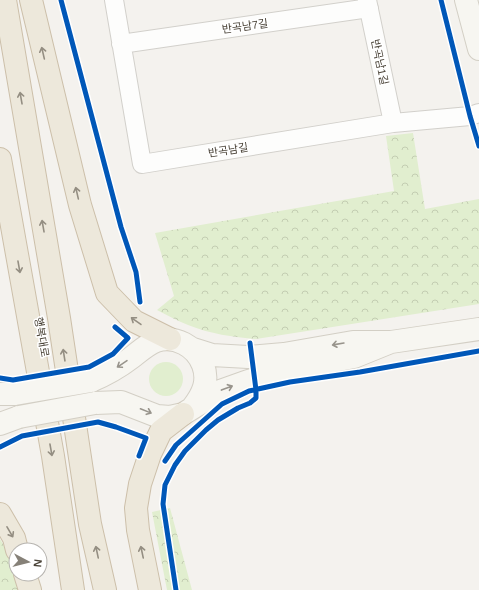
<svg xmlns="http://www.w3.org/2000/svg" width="479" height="590" viewBox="0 0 479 590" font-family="Arial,'Noto Sans KR',sans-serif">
	<defs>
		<pattern id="forest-crowns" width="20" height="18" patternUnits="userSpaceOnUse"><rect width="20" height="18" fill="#e1eecf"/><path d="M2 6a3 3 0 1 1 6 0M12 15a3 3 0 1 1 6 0" fill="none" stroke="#c3cdb2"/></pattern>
	</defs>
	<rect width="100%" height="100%" fill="#f4f2ee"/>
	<path fill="#e1eecf" d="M149 379a17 17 0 1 1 34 0a17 17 0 1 1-34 0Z"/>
	<path fill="url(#forest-crowns)" d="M 413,133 L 425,209 L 479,199 L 479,304 L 256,339 C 233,337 210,334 188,325 C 178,321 167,315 157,310 L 174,296 L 155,233 L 394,191 L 386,136 Z
		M 170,508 L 192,590 L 167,590 L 152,512 Z
		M 0,539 L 8,552 L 21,590 L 0,590 Z"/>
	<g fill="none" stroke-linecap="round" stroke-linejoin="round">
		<g stroke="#d2d0cb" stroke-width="20">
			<path id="street" d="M 114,0 L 142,164 L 393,123 L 470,116 L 479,113
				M 367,0 L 393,123
				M 121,44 L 369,8"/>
		</g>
		<g stroke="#d3cfc5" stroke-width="24">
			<path id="secondary" d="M 466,0 L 479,49
				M 193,349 L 212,355 L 248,357 L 284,354 L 353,342 L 391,342 L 479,329
				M 91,381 C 105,375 118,368 131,358 C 139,352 146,345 156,341 C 175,335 196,346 203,365 C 209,381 203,394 193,407
				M 0,394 L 15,394
				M 95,403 L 121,402 L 157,416 L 170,417 L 183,414 L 220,391 L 248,381 L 292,369 L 354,357 L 391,342
				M 0,424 L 19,417"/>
		</g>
		<g stroke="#ccbfa9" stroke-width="24">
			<path id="highway" d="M 5,0 L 59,318 L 90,524 L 105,590
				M 31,0 L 80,205 L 107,293 L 134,321 L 170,339
				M 0,159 L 53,456 L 73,590
				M 0,514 L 14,538 L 17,550
				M 25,574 L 30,590
				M 150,590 L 138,530 L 136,508 L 140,484 L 150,454 L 161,431 L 183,414"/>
		</g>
		<use href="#street" stroke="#fdfdfc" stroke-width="18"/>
		<use href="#secondary" stroke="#f7f6f1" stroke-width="22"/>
		<use href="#highway" stroke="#ede8db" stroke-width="22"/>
		<g stroke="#d3cfc5" stroke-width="24" stroke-linecap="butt">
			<path id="secondary-bridge" d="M 15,394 L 91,381
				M 19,417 L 95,403"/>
		</g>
		<use href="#secondary-bridge" stroke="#f7f6f1" stroke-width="22"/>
		<g stroke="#fff" stroke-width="8">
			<path id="cycleway" d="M 61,0 L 121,227 L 136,272 L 140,302
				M 441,0 L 470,116 L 479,146
				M 0,378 L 13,380 L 89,367 L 113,354 L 128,338 L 115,327
				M 0,447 L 22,436 L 98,422 L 116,427 L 146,438 L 139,456
				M 165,461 L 176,445 L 222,404 L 249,391 L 290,382 L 360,372 L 479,351
				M 176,590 L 163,504 L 165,485 L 175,465 L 185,451 L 206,430 L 218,420 L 238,408 L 250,403 L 256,398 L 256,390 L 250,343"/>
		</g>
		<use href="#cycleway" stroke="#0057b8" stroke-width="5"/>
	</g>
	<defs><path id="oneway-shaft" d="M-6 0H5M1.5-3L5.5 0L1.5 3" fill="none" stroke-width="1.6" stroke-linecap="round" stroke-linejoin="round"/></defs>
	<g stroke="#948e82">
		<use href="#oneway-shaft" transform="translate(43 53) rotate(-103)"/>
		<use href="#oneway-shaft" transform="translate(21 98) rotate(-100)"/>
		<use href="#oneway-shaft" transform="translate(77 193) rotate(-103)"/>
		<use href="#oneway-shaft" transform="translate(43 226) rotate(-100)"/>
		<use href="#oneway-shaft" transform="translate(19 267) rotate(80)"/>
		<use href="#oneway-shaft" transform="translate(136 321) rotate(-145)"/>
		<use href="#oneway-shaft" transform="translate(64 355) rotate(-99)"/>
		<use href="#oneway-shaft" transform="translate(51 450) rotate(80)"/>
		<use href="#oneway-shaft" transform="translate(10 532) rotate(60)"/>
		<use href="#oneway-shaft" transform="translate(97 552) rotate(-102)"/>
		<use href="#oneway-shaft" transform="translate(142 552) rotate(-102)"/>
	</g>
	<g stroke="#98948c">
		<use href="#oneway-shaft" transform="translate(338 344) rotate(170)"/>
		<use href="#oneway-shaft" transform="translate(122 364) rotate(146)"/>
		<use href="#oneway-shaft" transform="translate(227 388) rotate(-20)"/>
		<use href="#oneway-shaft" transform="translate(146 411) rotate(22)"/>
	</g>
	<g text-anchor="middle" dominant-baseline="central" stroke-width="3" stroke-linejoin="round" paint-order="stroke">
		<g font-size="11" fill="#4b4439" stroke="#fff">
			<text transform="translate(245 26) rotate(-8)">반곡남7길</text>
			<text transform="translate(380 62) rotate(78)">반곡남1길</text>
			<text transform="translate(228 150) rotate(-9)">반곡남길</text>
			<text transform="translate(42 337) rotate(80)">행복대로</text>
		</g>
	</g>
	<g transform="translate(28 562) rotate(97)"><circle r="19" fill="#ffffff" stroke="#b7b4b0"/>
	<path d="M0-3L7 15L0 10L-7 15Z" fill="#868178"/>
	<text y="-6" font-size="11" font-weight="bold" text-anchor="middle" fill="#4b4439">N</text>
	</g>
</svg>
